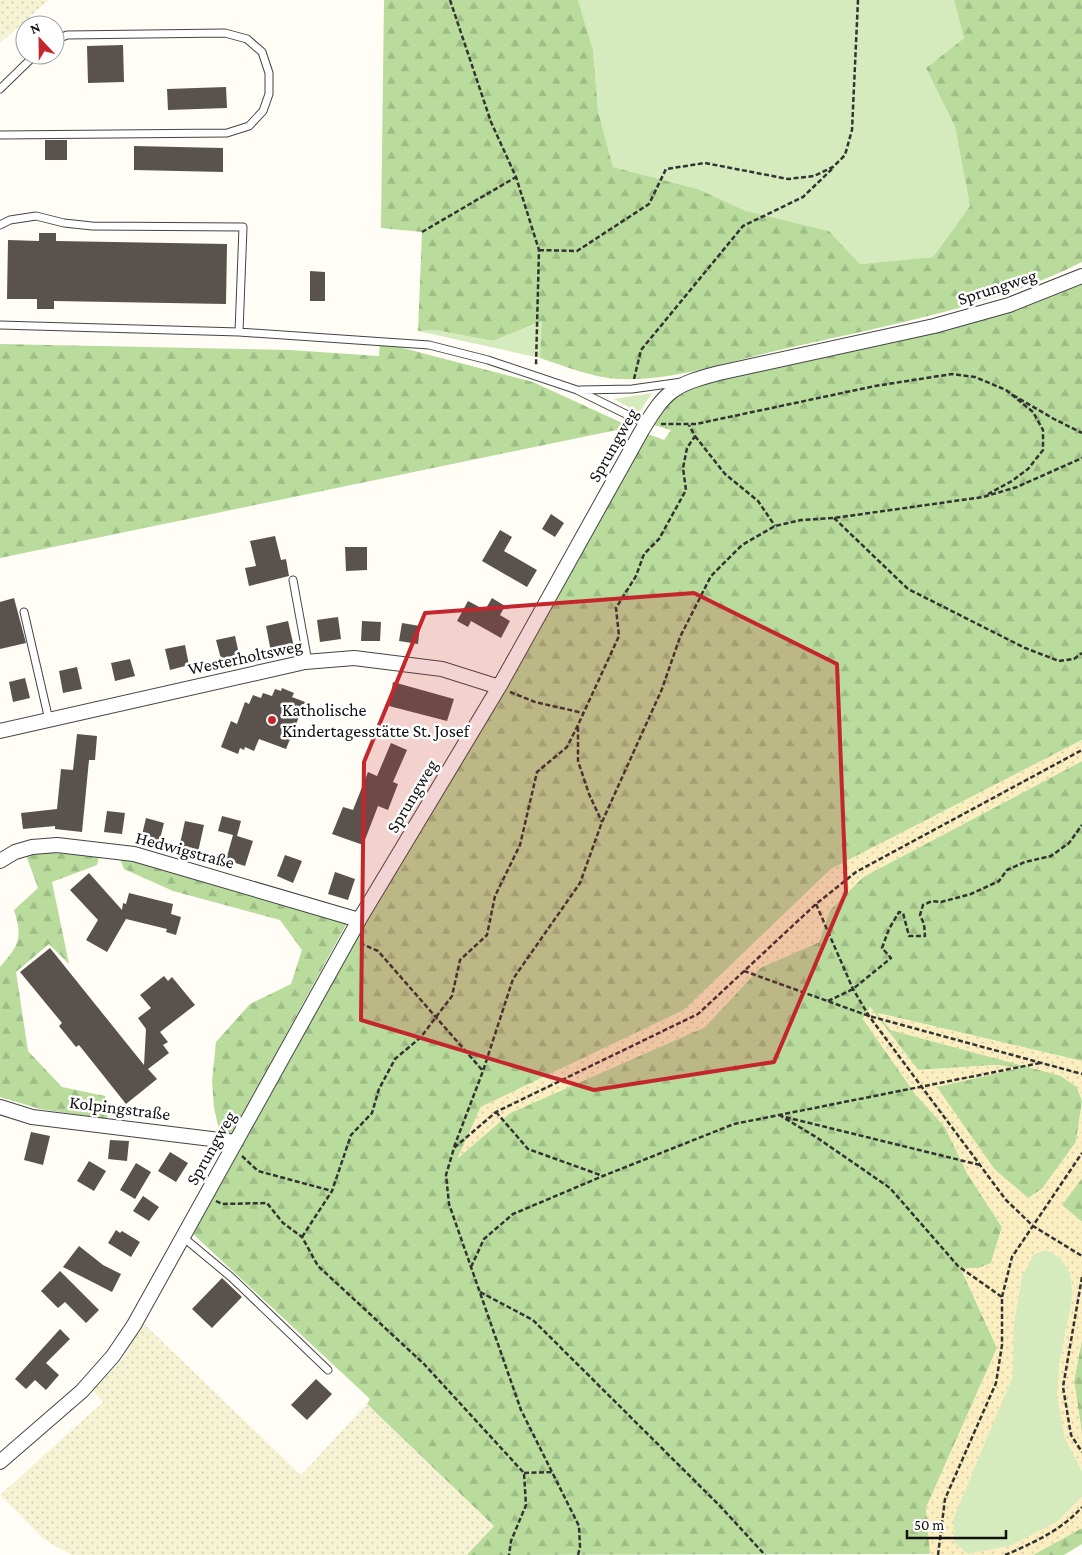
<svg xmlns="http://www.w3.org/2000/svg" width="1082" height="1555" viewBox="0 0 1082 1555" font-family="'Crimson Pro',serif">
	<defs>
		<pattern id="farmland-dots" width="8" height="8" patternUnits="userSpaceOnUse" patternTransform="scale(1.25)"><rect width="8" height="8" fill="#f6f3d4"/><path d="M2 2h.1M6 6h.1" fill="none" stroke="#d2cfb5" stroke-width="1.8" stroke-linecap="round"/></pattern>
		<pattern id="forest-firs" width="22" height="20" patternUnits="userSpaceOnUse" patternTransform="scale(1.25)"><rect width="22" height="20" fill="#b9dc9c"/><path d="M5 1l3.5 6h-7zM16 11l3.5 6h-7z" fill="#9ebc85"/></pattern>
		<pattern id="sand-dots" width="8" height="8" patternUnits="userSpaceOnUse" patternTransform="scale(1.25)"><rect width="8" height="8" fill="#fbeec1"/><path d="M2 2h.1M6 6h.1" fill="none" stroke="#d6cba5" stroke-width="1.8" stroke-linecap="round"/></pattern>
	</defs>
	<rect width="100%" height="100%" fill="#fffdf5"/>
	<path fill="url(#farmland-dots)" d="M 0,0 L 49,0 L 0,43 Z
		M 143,1323 L 301,1475 L 367,1404 L 494,1526 L 467,1555 L 72,1555 L 45,1540 L 0,1495 L 103,1402 L 92,1390 L 122,1360 Z"/>
	<path fill="#d5ebbd" d="M 578,0 L 954,0 L 964,38 L 926,68 L 955,127 L 970,206 L 933,257 L 860,264 L 829,231 L 746,211 L 698,189 L 613,167 L 598,111 L 593,50 Z
		M 543,321 L 540,358 L 418,331 L 436,330 L 493,341 Z
		M 652,393 L 639,413 L 614,399 Z
		M 1047,1250 L 1061,1258 L 1070,1273 L 1073,1294 L 1059,1366 L 1065,1438 L 1082,1471 L 1082,1497 L 1057,1522 L 1010,1546 L 968,1554 L 954,1543 L 953,1519 L 974,1468 L 1014,1322 L 1022,1275 L 1034,1254 Z"/>
	<path fill="url(#forest-firs)" d="M 384,0 L 578,0 L 593,50 L 598,111 L 613,167 L 698,189 L 746,211 L 829,231 L 860,264 L 933,257 L 970,206 L 955,127 L 926,68 L 964,38 L 954,0 L 1082,0 L 1082,262 C 991,308 883,326 784,349 C 730,361 676,381 620,379 C 593,378 565,366 540,358 L 542,321 L 493,341 L 436,330 L 418,331 L 422,232 L 381,228 Z
		M 1082,284 L 1082,740 L 831,869 L 684,1010 L 481,1107 L 458,1158 L 510,1113 L 705,1027 L 760,968 L 819,942 L 830,910 L 863,877 L 1082,761 L 1082,1061 L 878,1013 L 1061,1076 L 1077,1087 L 1082,1101 L 1076,1142 L 1042,1189 L 1028,1198 L 995,1170 L 936,1087 L 1018,1068 L 996,1065 L 918,1070 L 870,1007 L 863,1019 L 916,1095 L 945,1127 L 967,1173 L 1002,1227 L 991,1263 L 979,1268 L 961,1269 L 997,1348 L 926,1508 L 931,1554 L 467,1555 L 494,1526 L 367,1404 L 370,1399 L 193,1234 L 352,943 L 503,692 L 648,434 L 664,440 L 671,430 L 654,425 L 676,392 L 729,375 L 1007,312 Z
		M 380,342 L 533,382 L 631,427 L 0,558 L 0,344 L 290,350 L 379,356 Z
		M 43,852 L 99,857 L 97,865 L 52,882 L 69,964 L 49,944 L 16,972 L 28,1051 L 62,1087 L 105,1096 L 109,1108 L 107,1119 L 40,1109 L 0,1097 L 0,967 C 19,945 23,939 14,910 L 38,888 L 26,855 Z
		M 120,859 L 145,862 L 348,921 L 231,1136 L 220,1134 L 214,1108 L 212,1081 L 216,1042 L 250,1004 L 291,984 L 302,950 L 280,920 L 173,891 L 124,869 Z
		M 1082,1178 L 1082,1222 L 1062,1205 Z
		M 1082,1339 L 1082,1434 L 1074,1381 Z
		M 1082,1528 L 1082,1544 L 1064,1555 L 1033,1555 Z"/>
	<path fill="url(#sand-dots)" d="M 1082,740 L 1082,761 L 863,877 L 830,910 L 819,942 L 760,968 L 705,1027 L 510,1113 L 457,1159 L 481,1107 L 684,1010 L 831,869 Z
		M 870,1007 L 918,1070 L 996,1065 L 1020,1068 L 937,1087 L 995,1170 L 1028,1198 L 1042,1189 L 1076,1142 L 1082,1103 L 1082,1178 L 1062,1205 L 1082,1222 L 1082,1339 L 1074,1381 L 1082,1434 L 1082,1471 L 1065,1438 L 1057,1397 L 1059,1366 L 1073,1294 L 1070,1273 L 1061,1258 L 1047,1250 L 1034,1254 L 1022,1276 L 1014,1322 L 1013,1376 L 953,1519 L 954,1543 L 968,1554 L 1010,1546 L 1057,1522 L 1082,1497 L 1082,1528 L 1033,1555 L 930,1555 L 926,1508 L 997,1348 L 961,1268 L 979,1268 L 991,1263 L 1002,1227 L 967,1173 L 945,1127 L 916,1095 L 863,1019 Z
		M 877,1013 L 1082,1061 L 1082,1101 L 1077,1087 L 1061,1076 L 890,1030 Z"/>
	<path fill="#5a524d" d="M 123,45 L 124,82 L 88,83 L 87,46 Z
		M 226,87 L 227,108 L 168,110 L 167,89 Z
		M 45,140 L 67,140 L 67,160 L 45,160 Z
		M 134,146 L 223,148 L 223,172 L 134,170 Z
		M 39,233 L 56,233 L 56,241 L 227,244 L 226,304 L 54,301 L 54,309 L 37,309 L 37,299 L 7,299 L 8,240 L 39,241 Z
		M 310,271 L 325,272 L 325,301 L 310,301 Z
		M 551,514 L 564,523 L 555,537 L 542,529 Z
		M 500,530 L 512,537 L 504,551 L 537,570 L 527,587 L 482,561 Z
		M 275,536 L 281,560 L 286,559 L 289,576 L 249,586 L 245,568 L 256,566 L 250,541 Z
		M 345,547 L 367,547 L 367,570 L 346,571 Z
		M 14,598 L 26,643 L 0,649 L 0,602 Z
		M 492,598 L 505,606 L 500,615 L 510,621 L 501,638 L 471,621 L 468,627 L 457,621 L 468,601 L 485,610 Z
		M 338,617 L 341,639 L 320,642 L 317,620 Z
		M 288,621 L 294,647 L 271,652 L 266,626 Z
		M 362,621 L 381,622 L 380,641 L 361,641 Z
		M 402,623 L 420,626 L 418,644 L 399,641 Z
		M 235,636 L 239,654 L 221,659 L 216,640 Z
		M 185,645 L 189,665 L 170,670 L 165,649 Z
		M 130,659 L 135,676 L 115,681 L 111,663 Z
		M 77,667 L 82,689 L 63,693 L 59,671 Z
		M 25,678 L 30,698 L 13,702 L 9,682 Z
		M 393,682 L 454,699 L 447,721 L 389,706 Z
		M 282,688 L 294,693 L 292,697 L 305,702 L 286,749 L 259,739 L 254,751 L 245,747 L 244,750 L 240,748 L 238,754 L 221,747 L 231,721 L 237,724 L 245,702 L 249,704 L 253,695 L 261,698 L 263,693 L 272,696 L 275,689 L 281,691 Z
		M 77,734 L 97,736 L 95,760 L 89,760 L 82,832 L 55,829 L 55,826 L 23,829 L 21,813 L 57,809 L 61,769 L 73,770 Z
		M 391,743 L 407,750 L 393,782 L 398,784 L 388,810 L 378,806 L 363,845 L 332,834 L 343,807 L 353,810 L 368,772 L 377,776 Z
		M 107,811 L 125,813 L 122,834 L 104,832 Z
		M 222,816 L 241,821 L 237,836 L 234,835 L 253,841 L 245,866 L 226,860 L 233,835 L 218,831 Z
		M 146,818 L 164,823 L 159,843 L 141,839 Z
		M 185,821 L 204,825 L 198,852 L 179,848 Z
		M 285,855 L 302,861 L 293,883 L 277,876 Z
		M 335,872 L 355,879 L 348,900 L 328,894 Z
		M 89,873 L 122,910 L 123,903 L 126,904 L 129,893 L 173,904 L 171,914 L 181,917 L 176,935 L 166,932 L 167,929 L 126,919 L 107,952 L 86,940 L 98,920 L 70,890 Z
		M 50,948 L 144,1065 L 146,1029 L 138,1018 L 151,1008 L 140,995 L 164,976 L 168,981 L 172,977 L 195,1005 L 160,1032 L 168,1042 L 163,1045 L 169,1053 L 148,1069 L 157,1079 L 126,1104 L 79,1045 L 76,1047 L 59,1026 L 62,1023 L 20,972 Z
		M 31,1132 L 50,1136 L 43,1165 L 24,1160 Z
		M 110,1140 L 129,1141 L 127,1161 L 108,1159 Z
		M 170,1152 L 188,1163 L 176,1182 L 158,1171 Z
		M 89,1161 L 106,1171 L 94,1191 L 77,1181 Z
		M 136,1163 L 151,1172 L 135,1199 L 120,1190 Z
		M 143,1196 L 159,1207 L 149,1221 L 133,1211 Z
		M 116,1230 L 120,1233 L 122,1231 L 140,1242 L 131,1257 L 108,1243 Z
		M 79,1246 L 103,1265 L 121,1274 L 112,1292 L 63,1267 Z
		M 60,1271 L 99,1310 L 86,1323 L 65,1302 L 58,1308 L 41,1291 Z
		M 222,1278 L 242,1297 L 212,1328 L 192,1309 Z
		M 60,1329 L 70,1339 L 46,1363 L 59,1375 L 46,1390 L 35,1380 L 26,1389 L 15,1379 Z
		M 316,1379 L 332,1394 L 307,1420 L 291,1405 Z"/>
	<g fill="none" stroke-linecap="round" stroke-linejoin="round">
		<g stroke="#444" stroke-width="9">
			<path id="lane" d="M 0,89 L 35,55
				M 0,135 L 227,133 L 249,126 L 263,111 L 269,94 L 269,73 L 262,52 L 247,39 L 225,33 L 67,35 L 55,40
				M 0,225 L 10,220 L 36,216 L 64,223 L 92,226 L 243,227 L 239,332
				M 0,325 L 239,332 L 429,345 L 488,360 L 577,390 L 646,424
				M 580,390 L 632,389 L 682,382
				M 293,580 L 308,662
				M 24,612 L 49,720
				M 184,1238 L 231,1277 L 328,1370"/>
		</g>
		<g stroke="#444" stroke-width="16">
			<path id="street" d="M 0,731 L 305,662 L 354,658 L 442,669 L 499,687
				M 0,861 L 15,852 L 32,847 L 57,845 L 134,854 L 359,920
				M 0,1107 L 32,1117 L 236,1142
				M 0,1462 L 82,1391 L 113,1356 L 134,1325 L 359,920 L 499,687 L 641,432 C 666,390 673,385 719,373 L 934,326 L 1009,305 L 1082,276"/>
		</g>
		<path stroke="#333" stroke-width="2.5" stroke-dasharray="5 2.5" stroke-linecap="butt" d="M 450,0 L 491,122 L 516,177 L 539,250 L 536,365
			M 422,232 L 516,177
			M 539,250 L 577,251 L 649,204 L 666,169 L 705,163 L 788,179 L 814,176 L 833,167 L 845,155 L 852,130 L 858,0
			M 634,379 L 641,350 L 743,226 L 803,197 L 832,169
			M 1013,395 L 1054,419 L 1082,433
			M 661,424 L 696,424 L 875,386 L 952,374 L 975,377 L 1006,390 L 1033,412 L 1043,430 L 1043,450 L 1028,469 L 1012,481 L 988,494
			M 695,436 L 725,474 L 758,501 L 775,526
			M 834,518 L 908,589 L 1025,648 L 1059,661 L 1074,659 L 1082,653
			M 510,692 L 535,702 L 583,713
			M 578,727 L 578,761 L 589,794 L 602,822
			M 816,904 L 853,989 L 869,1016 L 1006,1200 L 1033,1226 L 1082,1256
			M 360,943 L 378,951 L 483,1071
			M 744,971 L 869,1016 L 1082,1074
			M 828,1001 L 853,989 L 891,958 L 882,948 L 889,929 L 899,912 L 903,913 L 909,936 L 925,936 L 924,924 L 920,915 L 923,905 L 932,901 L 941,902 L 971,894 L 999,881 L 1007,870 L 1025,862 L 1051,856 L 1069,843 L 1082,825
			M 496,1112 L 528,1149 L 603,1176
			M 454,1147 L 483,1071 L 513,979 L 580,883 L 602,822 L 662,689 L 680,637 L 711,576 L 742,545 L 775,526 L 801,520 L 834,518 L 983,497 L 1017,487 L 1082,458
			M 242,1156 L 258,1171 L 332,1191
			M 216,1201 L 222,1204 L 267,1203 L 283,1223 L 302,1237 L 318,1266 L 424,1364 L 524,1473 L 526,1505 L 511,1541 L 509,1555
			M 302,1237 L 332,1191 L 351,1135 L 372,1113 L 379,1089 L 395,1059 L 421,1037 L 452,996 L 460,960 L 487,935 L 495,896 L 520,845 L 537,772 L 567,747 L 578,725 L 619,636 L 616,608 L 636,576 L 644,554 L 659,539 L 686,490 L 683,468 L 687,448 L 695,436 L 689,425
			M 471,1267 L 484,1239 L 513,1214 L 603,1176 L 734,1124 L 1040,1063
			M 1082,1277 L 1063,1387 L 1071,1435 L 1082,1452
			M 480,1292 L 533,1320 L 720,1506 L 765,1555
			M 1002,1297 L 1012,1257 L 1082,1153
			M 524,1473 L 552,1472
			M 578,1555 L 580,1547 L 579,1526 L 521,1410 L 449,1204 L 446,1175 L 454,1148 L 496,1112 L 698,1014 L 816,904 L 856,872 L 1082,750
			M 938,1555 L 945,1499 L 996,1383 L 1002,1345 L 1002,1297 L 958,1266 L 890,1188 L 816,1137 L 781,1116 L 980,1165
			M 1005,1555 C 1033,1543 1062,1530 1082,1507"/>
		<use href="#lane" stroke="#fff" stroke-width="7"/>
		<use href="#street" stroke="#fff" stroke-width="14"/>
	</g>
	<path fill="#c4262e" fill-opacity="0.2" stroke="#c4262e" stroke-width="4" stroke-linejoin="round" d="M 694,593 L 837,664 L 846,892 L 774,1062 L 594,1090 L 361,1020 L 364,762 L 425,613 Z"/>
	<circle fill="#c4262e" stroke="#fff" stroke-width="2" cx="272" cy="720" r="5"/>
	<g text-anchor="middle" dominant-baseline="central" stroke-width="5" stroke-linejoin="round" paint-order="stroke">
		<g font-size="18" fill="#111" stroke="#fff">
			<text transform="translate(997 287) rotate(-18)">Sprungweg</text>
			<text transform="translate(613 445) rotate(-60)">Sprungweg</text>
			<text transform="translate(245 657) rotate(-12)">Westerholtsweg</text>
			<text transform="translate(412 796) rotate(-59)">Sprungweg</text>
			<text transform="translate(185 850) rotate(15)">Hedwigstraße</text>
			<text transform="translate(120 1108) rotate(7)">Kolpingstraße</text>
			<text transform="translate(211 1148) rotate(-60)">Sprungweg</text>
		</g>
		<g font-size="18" fill="#111" stroke="#fff" text-anchor="start">
			<text x="282" y="710">Katholische<tspan x="282" dy="21">Kindertagesstätte St. Josef</tspan></text>
		</g>
	</g>
	<g transform="translate(40 40) rotate(338)"><circle r="24" fill="#ffffff" stroke="#a0a0a0"/>
	<path d="M0-4L9 19L0 12L-9 19Z" fill="#c4262e"/>
	<text y="-8" font-size="14" font-weight="bold" text-anchor="middle" fill="#111111">N</text>
	</g>
	<path d="M907 1530v8h99v-8" fill="none" stroke="#111111" stroke-width="2.5"/>
	<text x="914" y="1530" font-size="15" fill="#111111" stroke="#ffffff" stroke-width="4" paint-order="stroke">50 m</text>
</svg>
